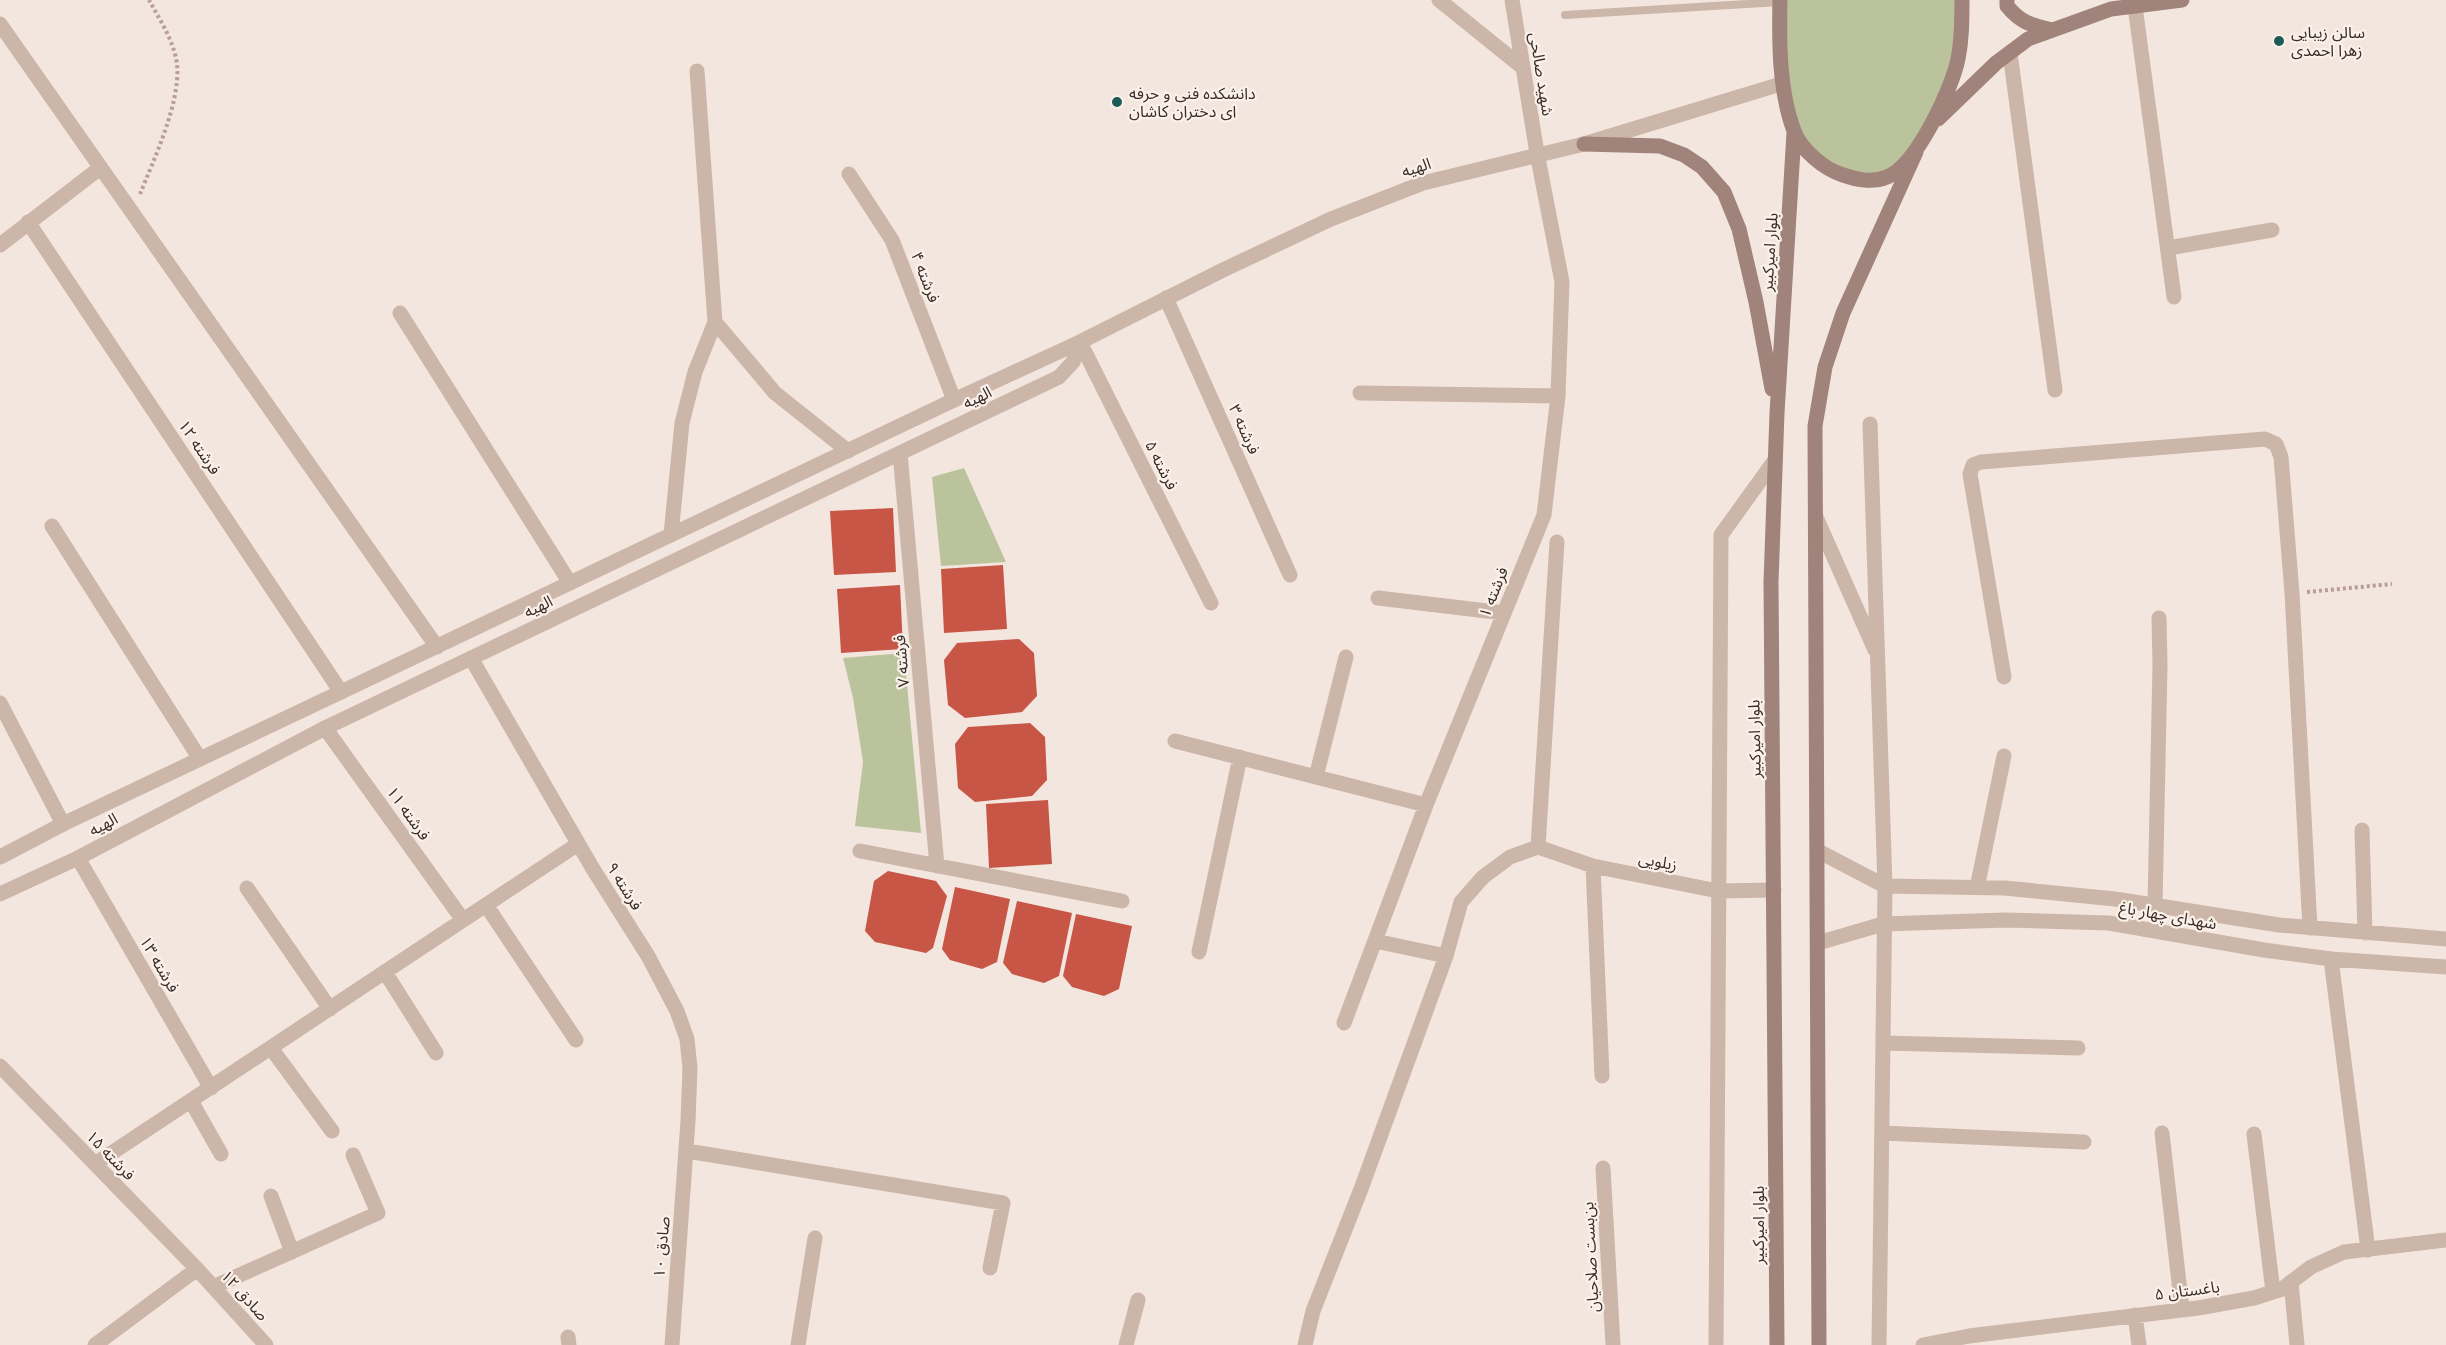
<svg xmlns="http://www.w3.org/2000/svg" width="2446" height="1345" viewBox="0 0 2446 1345" font-family="'Open Sans','Noto Sans Arabic',sans-serif">
	<rect width="100%" height="100%" fill="#f3e6de"/>
	<path fill="#bbc39d" d="M 1784,0 L 1958,0 L 1953,60 L 1937,102 L 1911,151 L 1889,171 L 1858,176 L 1816,153 L 1799,132 L 1788,83 Z
		M 964,468 L 1006,562 L 941,566 L 932,477 Z
		M 904,653 L 921,833 L 855,826 L 863,762 L 853,698 L 843,658 Z"/>
	<path fill="#c85647" d="M 893,508 L 896,572 L 834,575 L 830,511 Z
		M 1003,565 L 1007,629 L 944,633 L 941,569 Z
		M 900,585 L 903,649 L 841,653 L 837,589 Z
		M 1019,639 L 1034,653 L 1037,696 L 1022,712 L 965,718 L 948,705 L 944,660 L 957,643 Z
		M 1030,723 L 1045,737 L 1047,780 L 1032,796 L 975,802 L 958,788 L 955,744 L 968,727 Z
		M 1048,800 L 1052,864 L 989,868 L 986,804 Z
		M 888,871 L 936,881 L 947,896 L 933,948 L 926,953 L 875,942 L 865,931 L 874,881 Z
		M 955,887 L 1010,899 L 997,962 L 982,969 L 950,960 L 942,949 Z
		M 1017,901 L 1072,913 L 1059,976 L 1044,983 L 1012,974 L 1003,963 Z
		M 1076,914 L 1132,926 L 1119,989 L 1104,996 L 1072,987 L 1063,976 Z"/>
	<g fill="none" stroke-linecap="round" stroke-linejoin="round">
		<path stroke="#b89e93" stroke-width="4" stroke-dasharray="3 3" stroke-linecap="butt" d="M 140,194 C 154,159 181,102 177,64 C 174,41 160,20 149,0
			M 2307,592 L 2392,584"/>
		<path stroke="#ccb5a9" stroke-width="8" d="M 1565,15 L 1780,2"/>
		<path stroke="#ccb5a9" stroke-width="15" d="M 1439,0 L 1522,67
			M 2135,6 L 2174,297
			M 0,24 L 437,647
			M 2010,53 L 2055,390
			M 697,71 L 715,322 L 775,393 L 848,451
			M 849,174 L 892,240 L 954,400
			M 28,222 L 341,692
			M 0,245 L 100,168
			M 2168,248 L 2272,230
			M 1166,298 L 1290,575
			M 400,313 L 570,583
			M 1080,342 L 1211,603
			M 1360,393 L 1558,396
			M 1870,424 L 1885,886 L 1879,1345
			M 900,453 L 937,866
			M 1816,517 L 1875,650
			M 52,526 L 200,759
			M 671,535 L 682,423 L 695,372 L 715,322
			M 1378,598 L 1504,613
			M 471,658 L 593,869 L 648,956 L 677,1011 L 687,1039 L 690,1068 L 688,1121 L 672,1345
			M 2004,677 L 1970,474 L 1973,465 L 1981,462 L 2265,439 L 2276,444 L 2281,457 L 2292,593 L 2310,928
			M 0,703 L 63,824
			M 325,728 L 463,920
			M 1175,741 L 1426,805
			M 1316,777 L 1346,657
			M 2362,830 L 2365,933
			M 1538,847 L 1557,542
			M 1538,847 L 1593,866 L 1718,891 L 1774,890
			M 860,851 L 1122,901
			M 1818,851 L 1885,886 L 2005,888 L 2115,899 L 2279,925 L 2446,939
			M 78,858 L 211,1088
			M 1593,866 L 1602,1076
			M 247,888 L 330,1009
			M 1977,888 L 2004,756
			M 486,905 L 576,1040
			M 2155,905 L 2160,665 L 2159,618
			M 1375,941 L 1446,956
			M 1818,943 L 1883,924 L 2006,920 L 2109,923 L 2264,950 L 2331,959 L 2446,967
			M 1199,952 L 1240,757
			M 2331,959 L 2368,1250
			M 385,972 L 436,1053
			M 1344,1023 L 1426,805 L 1544,515 L 1558,396 L 1562,282 L 1537,153 L 1512,0
			M 1883,1043 L 2078,1048
			M 271,1048 L 332,1131
			M 0,1066 L 197,1269 L 266,1345
			M 191,1101 L 221,1154
			M 1882,1133 L 2084,1142
			M 2162,1133 L 2182,1309
			M 2254,1134 L 2273,1292
			M 687,1151 L 1003,1203 L 990,1268
			M 95,1164 L 578,844
			M 1603,1168 L 1613,1345
			M 271,1196 L 292,1252
			M 2291,1282 L 2297,1345
			M 213,1287 L 378,1213 L 353,1155
			M 2135,1315 L 2139,1345
			M 568,1337 L 569,1345
			M 95,1345 L 197,1269
			M 798,1345 L 815,1238
			M 1126,1345 L 1138,1300
			M 1305,1345 L 1313,1311 L 1361,1189 L 1446,956 L 1461,902 L 1483,877 L 1510,857 L 1538,847
			M 1716,1345 L 1721,535 L 1775,460
			M 1923,1345 L 1969,1336 L 2198,1308 L 2254,1298 L 2282,1289 L 2311,1267 L 2344,1252 L 2446,1240"/>
		<path stroke="#ccb5a9" stroke-width="15" d="M 0,857 L 63,824 L 341,692 L 954,400 L 1080,342 L 1223,270 L 1331,219 L 1423,183 L 1584,144 L 1784,83
			M 0,894 L 78,858 L 325,728 L 1059,377 L 1073,362 L 1080,342"/>
		<path stroke="#a0837a" stroke-width="15" d="M 1780,0 C 1779,42 1779,91 1794,131 C 1801,150 1824,169 1843,175 C 1858,180 1872,183 1887,177 C 1916,166 1952,89 1958,59 C 1962,39 1962,20 1962,0
			M 2007,0 L 2007,6 C 2021,23 2031,25 2052,30
			M 1938,119 L 1996,63 L 2028,39 L 2111,9 L 2182,0
			M 1584,144 L 1660,146 L 1684,155 L 1702,167 L 1724,192 L 1739,229 L 1756,302 L 1772,389
			M 1777,1345 L 1771,582 L 1777,413 L 1794,133
			M 1819,1345 L 1815,426 L 1825,367 L 1843,313 L 1916,152"/>
	</g>
	<g fill="#1d5b58" stroke="#faf1ea" stroke-width="2">
		<circle cx="2279" cy="41" r="6"/>
		<circle cx="1117" cy="102" r="6"/>
	</g>
	<g text-anchor="middle" dominant-baseline="central" stroke-width="4.5" stroke-linejoin="round" paint-order="stroke">
		<g font-size="16" fill="#392c29" stroke="#faf1ea" text-anchor="start">
			<text x="2291" y="32">سالن‌ زیبایی<tspan x="2291" dy="18">زهرا احمدی</tspan></text>
			<text x="1129" y="93">دانشکده فنی و حرفه<tspan x="1129" dy="18">ای دختران کاشان</tspan></text>
		</g>
		<g font-size="16" fill="#392c29" stroke="#faf1ea">
			<text transform="translate(1542 74) rotate(81)">شهید صالحی</text>
			<text transform="translate(1416 167) rotate(-18)">الهیه</text>
			<text transform="translate(1769 252) rotate(-86)">بلوار امیرکبیر</text>
			<text transform="translate(926 277) rotate(69)">فرشته ۴</text>
			<text transform="translate(977 397) rotate(-26)">الهیه</text>
			<text transform="translate(1245 429) rotate(66)">فرشته ۳</text>
			<text transform="translate(200 447) rotate(56)">فرشته ۱۲</text>
			<text transform="translate(1162 465) rotate(63)">فرشته ۵</text>
			<text transform="translate(1493 592) rotate(-68)">فرشته ۱</text>
			<text transform="translate(538 606) rotate(-26)">الهیه</text>
			<text transform="translate(901 661) rotate(-95)">فرشته ۷</text>
			<text transform="translate(1754 739) rotate(-91)">بلوار امیرکبیر</text>
			<text transform="translate(409 813) rotate(54)">فرشته ۱۱</text>
			<text transform="translate(103 824) rotate(-28)">الهیه</text>
			<text transform="translate(1658 861) rotate(11)">زیلویی</text>
			<text transform="translate(625 886) rotate(58)">فرشته ۹</text>
			<text transform="translate(2168 915) rotate(10)">شهدای چهار باغ</text>
			<text transform="translate(160 964) rotate(60)">فرشته ۱۳</text>
			<text transform="translate(111 1155) rotate(46)">فرشته ۱۵</text>
			<text transform="translate(1758 1225) rotate(-90)">بلوار امیرکبیر</text>
			<text transform="translate(661 1247) rotate(-85)">صادق ۱۰</text>
			<text transform="translate(1590 1257) rotate(-93)">بن‌بست صلاحیان</text>
			<text transform="translate(2187 1290) rotate(-7)">باغستان ۵</text>
			<text transform="translate(245 1295) rotate(48)">صادق ۱۲</text>
		</g>
	</g>
</svg>
